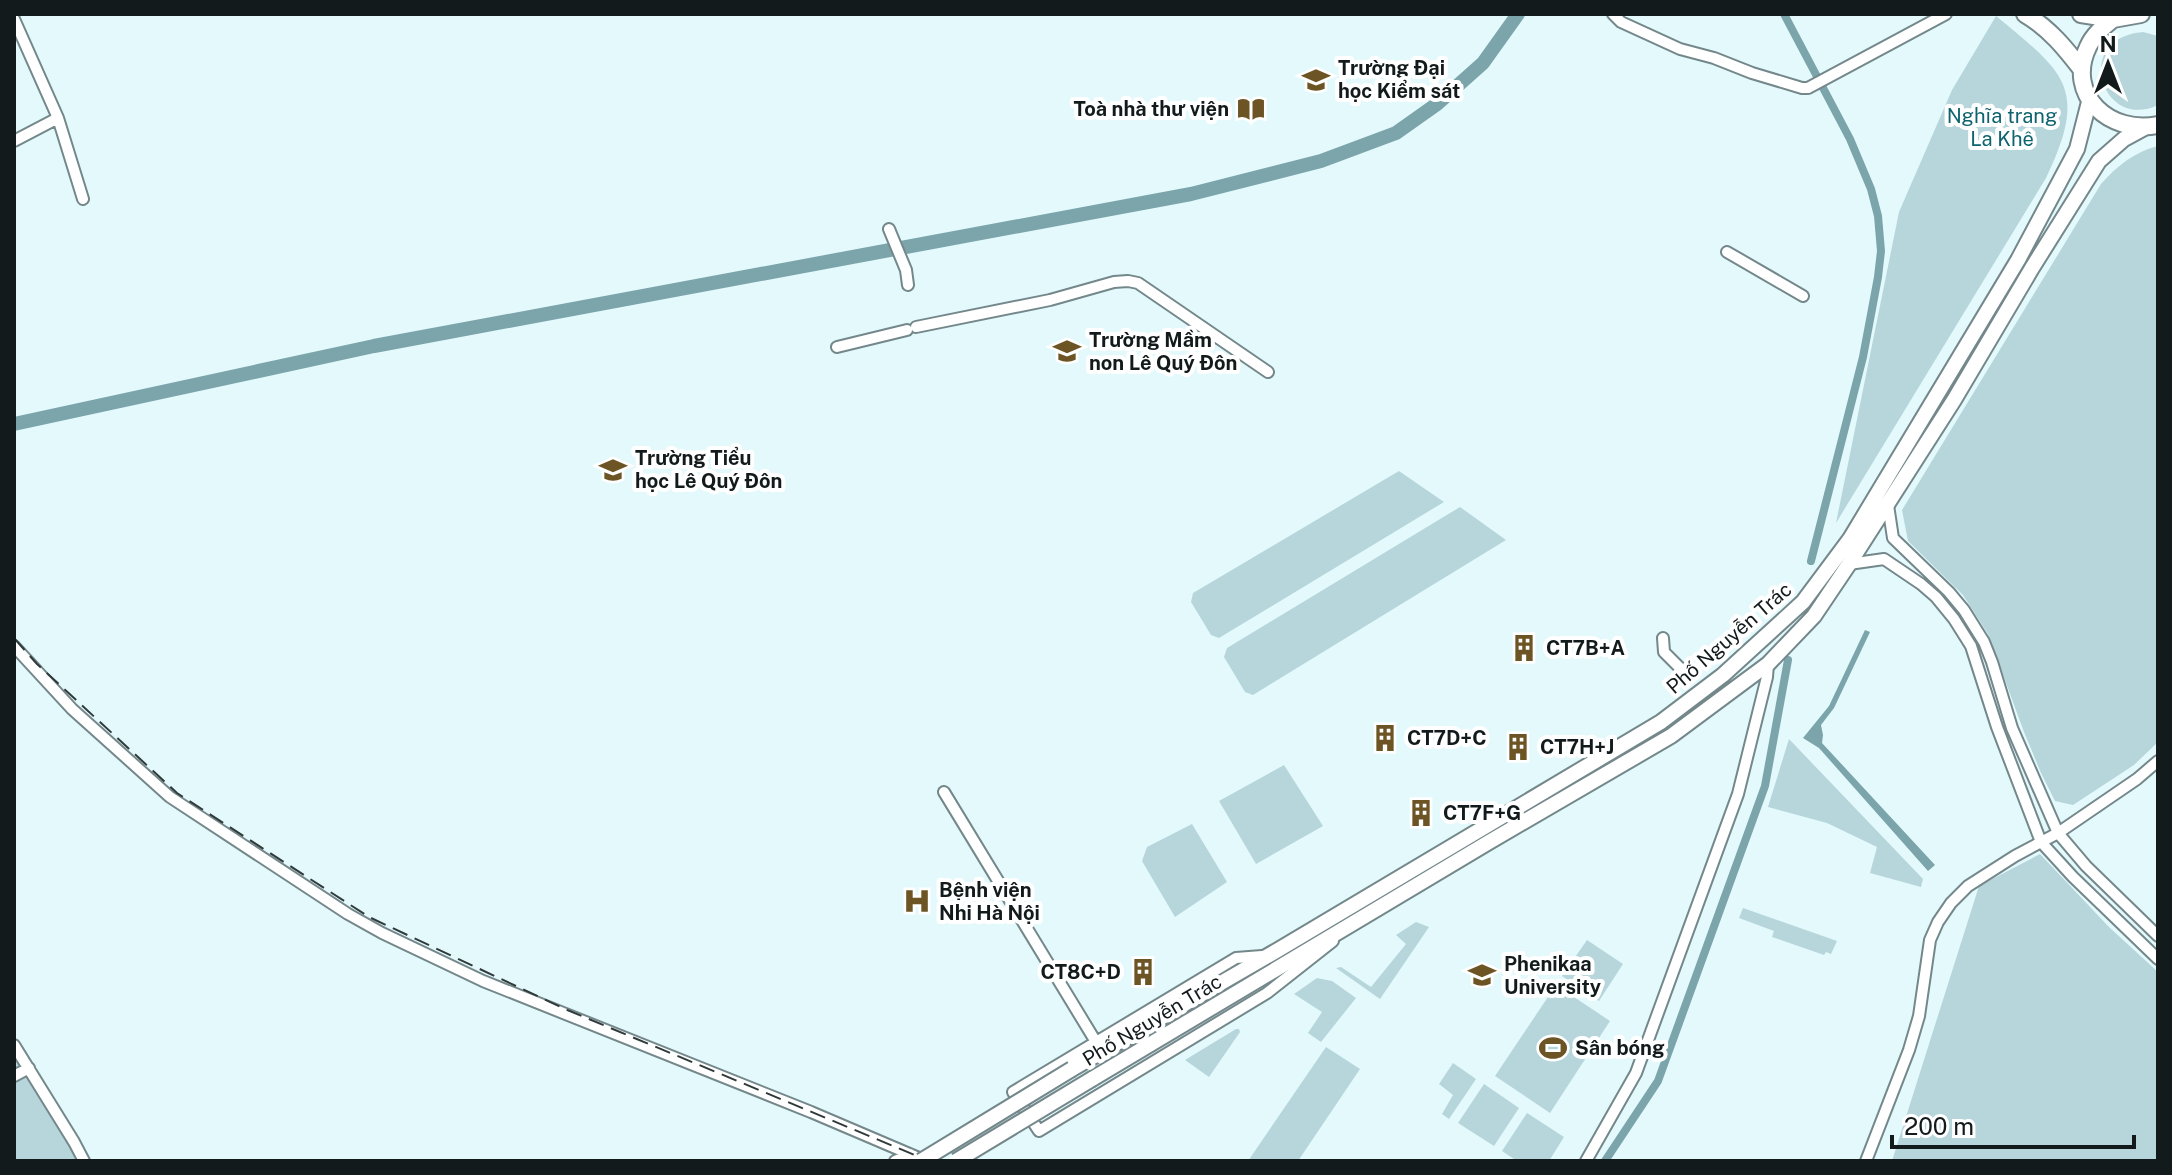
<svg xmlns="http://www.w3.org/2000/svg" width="2172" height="1175" viewBox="0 0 2172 1175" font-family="'Public Sans',sans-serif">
	<rect width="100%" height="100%" fill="#e3f9fc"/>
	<path fill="#b7d6db" d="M 1996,16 C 2065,73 2089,88 2046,178 L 1836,523 L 1899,212 L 1952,90 Z
		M 2143,32 L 2158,36 L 2158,105 C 2102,132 2071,38 2143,32 Z
		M 2158,146 L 2158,742 L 2134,765 L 2073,805 L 2055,801 L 2041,773 L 2024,732 L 1988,634 L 1963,595 L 1908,541 L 1902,510 L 2101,184 C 2117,166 2134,152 2158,146 Z
		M 1399,471 L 1444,502 L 1219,638 L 1211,635 L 1191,602 L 1193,593 Z
		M 1460,507 L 1506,540 L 1253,695 L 1245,692 L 1224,657 L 1227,648 Z
		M 1789,739 L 1923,879 L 1921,887 L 1870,873 L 1877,847 L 1827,823 L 1768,807 Z
		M 1284,765 L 1323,826 L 1256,864 L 1219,801 Z
		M 1192,824 L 1227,882 L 1175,917 L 1142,861 L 1147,847 Z
		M 2040,854 L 2109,927 L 2158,972 L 2158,1161 L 1892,1161 L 1979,886 Z
		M 1743,908 L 1837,941 L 1831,954 L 1826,952 L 1824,955 L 1772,937 L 1774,931 L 1739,918 Z
		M 1416,922 L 1429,927 L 1380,999 L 1336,968 L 1341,967 L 1371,987 L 1406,944 L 1396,935 Z
		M 1587,940 L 1623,964 L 1599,1001 L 1562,976 Z
		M 1317,978 L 1332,981 L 1356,998 L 1321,1042 L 1308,1033 L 1322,1012 L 1294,994 Z
		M 1556,985 L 1610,1021 L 1550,1113 L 1495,1076 Z
		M 1236,1029 L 1239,1029 L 1240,1032 L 1209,1077 L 1185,1060 Z
		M 1326,1047 L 1360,1069 L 1298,1161 L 1248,1161 Z
		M 14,1057 L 70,1147 L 78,1161 L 14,1161 Z
		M 1453,1063 L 1476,1079 L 1449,1119 L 1442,1114 L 1453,1095 L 1439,1084 Z
		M 1484,1084 L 1519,1108 L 1494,1146 L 1458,1123 Z
		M 1527,1113 L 1564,1137 L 1549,1161 L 1517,1161 L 1502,1151 Z"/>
	<path fill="#7ba5ab" d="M 1865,630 L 1870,632 L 1834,708 L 1821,725 L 1823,735 L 1822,743 L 1935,865 L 1928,871 L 1819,748 L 1803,738 L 1829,706 Z"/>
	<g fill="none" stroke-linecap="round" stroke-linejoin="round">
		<path stroke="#7ba5ab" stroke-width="8" d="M 1784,14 L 1850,139 L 1871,189 L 1878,216 L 1881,251 L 1878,277 L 1863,357 L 1811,561
			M 1605,1161 L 1658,1081 L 1765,786 L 1788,660"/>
		<path stroke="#7ba5ab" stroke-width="14" d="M 14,424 L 374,346 L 1191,194 L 1321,161 L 1396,133 L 1437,104 L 1483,63 L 1518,14"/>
		<g stroke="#74888b" stroke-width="14">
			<path id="minor" d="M 1613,14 L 1621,22 L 1680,49 L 1714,58 L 1752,73 L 1802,88 L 1808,88 L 1946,14
				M 14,19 L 58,118 L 14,141
				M 58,118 L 83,199
				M 889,229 L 906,270 L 908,285
				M 1727,252 L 1803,296
				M 916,327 L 1050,300 L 1114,282 L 1128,281 L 1138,283 L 1268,372
				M 837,347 L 907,330
				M 1888,505 L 1893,538 L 1949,592 L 1964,610 L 1984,642 L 1992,662 L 2012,728 L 2058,833 L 2086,866 L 2158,936
				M 1849,564 L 1884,559 L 1921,584 L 1936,597 L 1954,619 L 1971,646 L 1997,727 L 2041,842 L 2073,877 L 2158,959
				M 1663,638 L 1664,652 L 1687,675
				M 14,646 L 72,709 L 170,797 L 348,914 L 382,933 L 483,981 L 811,1112 L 926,1161
				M 944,792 L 1096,1042
				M 1262,956 L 1236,958 L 1013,1092 L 1039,1131 L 1267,993 L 1333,941
				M 14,1045 L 74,1142 L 84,1161
				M 14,1076 L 29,1068
				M 895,1161 L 910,1154
				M 1586,1161 L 1636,1073 L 1738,794 L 1767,677 L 1768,664
				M 1866,1161 L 1909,1050 L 1919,1016 L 1930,940 L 1938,922 L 1951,903 L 1968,886 L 2015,856 L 2058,833 L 2137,779 L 2158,761"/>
		</g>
		<g stroke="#74888b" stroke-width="18">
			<path id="secondary" d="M 1072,1069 L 1278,950 L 1661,722 L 1723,675 L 1803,602 L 1850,539 L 2018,260 L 2077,149 L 2090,98
				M 1092,1079 L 1489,842 L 1671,736 L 1768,664 L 1814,616 L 1849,564 L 1954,400 L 2032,268 L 2099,161 L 2124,139 L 2146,127"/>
		</g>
		<g stroke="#74888b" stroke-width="20">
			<path id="primary" d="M 2025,14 C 2049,28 2066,49 2082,70
				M 2081,14 L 2113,19 L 2141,14
				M 2113,19 C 2103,27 2093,35 2088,47 C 2065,95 2110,135 2158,125"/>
		</g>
		<use href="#minor" stroke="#fff" stroke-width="10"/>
		<use href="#secondary" stroke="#fff" stroke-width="14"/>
		<use href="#primary" stroke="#fff" stroke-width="16"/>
		<path stroke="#303a3b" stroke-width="2" stroke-dasharray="16 8" stroke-linecap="butt" d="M 14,638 L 37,664 L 177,793 L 369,917 L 565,1009 L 929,1161"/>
		<g stroke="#74888b" stroke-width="18" stroke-linecap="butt">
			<path id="secondary-bridge" d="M 921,1161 L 1072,1069
				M 956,1161 L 1092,1079"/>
		</g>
		<use href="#secondary-bridge" stroke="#fff" stroke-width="14"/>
	</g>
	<defs>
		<g id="university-bare" transform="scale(2.16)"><path d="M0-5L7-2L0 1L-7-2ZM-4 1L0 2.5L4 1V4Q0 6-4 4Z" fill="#6c5424" stroke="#fff" stroke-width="2.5" paint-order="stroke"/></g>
		<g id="library-bare" transform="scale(2.16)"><path d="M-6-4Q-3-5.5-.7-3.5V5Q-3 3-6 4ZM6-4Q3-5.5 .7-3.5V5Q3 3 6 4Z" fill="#6c5424" stroke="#fff" stroke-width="2.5" paint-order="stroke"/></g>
		<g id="school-bare" transform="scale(2.16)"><path d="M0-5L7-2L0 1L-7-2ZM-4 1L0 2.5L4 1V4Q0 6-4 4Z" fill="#6c5424" stroke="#fff" stroke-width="2.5" paint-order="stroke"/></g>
		<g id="building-bare" transform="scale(2.16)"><path d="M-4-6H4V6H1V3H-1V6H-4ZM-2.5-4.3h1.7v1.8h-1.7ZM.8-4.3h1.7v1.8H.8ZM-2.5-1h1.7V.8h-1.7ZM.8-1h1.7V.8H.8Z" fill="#6c5424" stroke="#fff" stroke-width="2.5" paint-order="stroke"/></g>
		<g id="hospital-bare" transform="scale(2.16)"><path d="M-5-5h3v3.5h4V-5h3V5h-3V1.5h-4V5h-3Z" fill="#6c5424" stroke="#fff" stroke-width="2.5" paint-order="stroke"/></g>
		<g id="stadium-bare" transform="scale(2.16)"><path d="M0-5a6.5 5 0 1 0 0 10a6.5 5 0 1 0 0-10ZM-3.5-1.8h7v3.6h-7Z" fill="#6c5424" stroke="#fff" stroke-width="2.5" paint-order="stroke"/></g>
	</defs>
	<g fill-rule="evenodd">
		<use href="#university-bare" x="1316" y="80"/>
		<use href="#library-bare" x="1251" y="109"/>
		<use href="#school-bare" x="1067" y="351"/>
		<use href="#school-bare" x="613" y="470"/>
		<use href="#building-bare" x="1524" y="648"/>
		<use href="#building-bare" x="1385" y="738"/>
		<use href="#building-bare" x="1518" y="747"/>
		<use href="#building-bare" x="1421" y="813"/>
		<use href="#hospital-bare" x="917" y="901"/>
		<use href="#building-bare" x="1143" y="972"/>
		<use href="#university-bare" x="1482" y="975"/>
		<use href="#stadium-bare" x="1553" y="1048"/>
	</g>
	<g text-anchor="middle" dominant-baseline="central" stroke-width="8" stroke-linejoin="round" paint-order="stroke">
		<g font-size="20" font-weight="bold" fill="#121a1b" stroke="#fff" text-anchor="start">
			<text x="1338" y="68">Trường Đại<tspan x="1338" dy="23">học Kiểm sát</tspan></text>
			<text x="1229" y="109" text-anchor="end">Toà nhà thư viện</text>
			<text x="1089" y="340">Trường Mầm<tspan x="1089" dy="23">non Lê Quý Đôn</tspan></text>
			<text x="635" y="458">Trường Tiểu<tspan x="635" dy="23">học Lê Quý Đôn</tspan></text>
			<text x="1546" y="648">CT7B+A</text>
			<text x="1407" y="738">CT7D+C</text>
			<text x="1540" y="747">CT7H+J</text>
			<text x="1443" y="813">CT7F+G</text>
			<text x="939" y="890">Bệnh viện<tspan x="939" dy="23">Nhi Hà Nội</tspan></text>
			<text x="1504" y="964">Phenikaa<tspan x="1504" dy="23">University</tspan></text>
			<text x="1121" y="972" text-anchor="end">CT8C+D</text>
			<text x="1575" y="1048">Sân bóng</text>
		</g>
		<g font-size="20" fill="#0d636e" stroke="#fff">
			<text x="2002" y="116">Nghĩa trang<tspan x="2002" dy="23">La Khê</tspan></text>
		</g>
		<g font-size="20" fill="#121a1b" stroke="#fff">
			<text transform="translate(1729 638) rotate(-41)">Phố Nguyễn Trác</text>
			<text transform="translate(1152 1020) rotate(-31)">Phố Nguyễn Trác</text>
		</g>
	</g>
	<rect width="2172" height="1175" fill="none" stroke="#121a1b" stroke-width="32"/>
	<g transform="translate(2108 64)" stroke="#ffffff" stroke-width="6" paint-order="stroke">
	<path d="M0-6L14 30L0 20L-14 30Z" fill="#121a1b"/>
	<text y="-12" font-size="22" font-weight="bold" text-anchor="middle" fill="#121a1b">N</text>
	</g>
	<path d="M1892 1135v12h242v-12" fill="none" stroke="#121a1b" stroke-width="4"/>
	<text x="1904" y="1135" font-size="24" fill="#121a1b" stroke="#ffffff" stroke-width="6" paint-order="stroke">200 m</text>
</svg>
